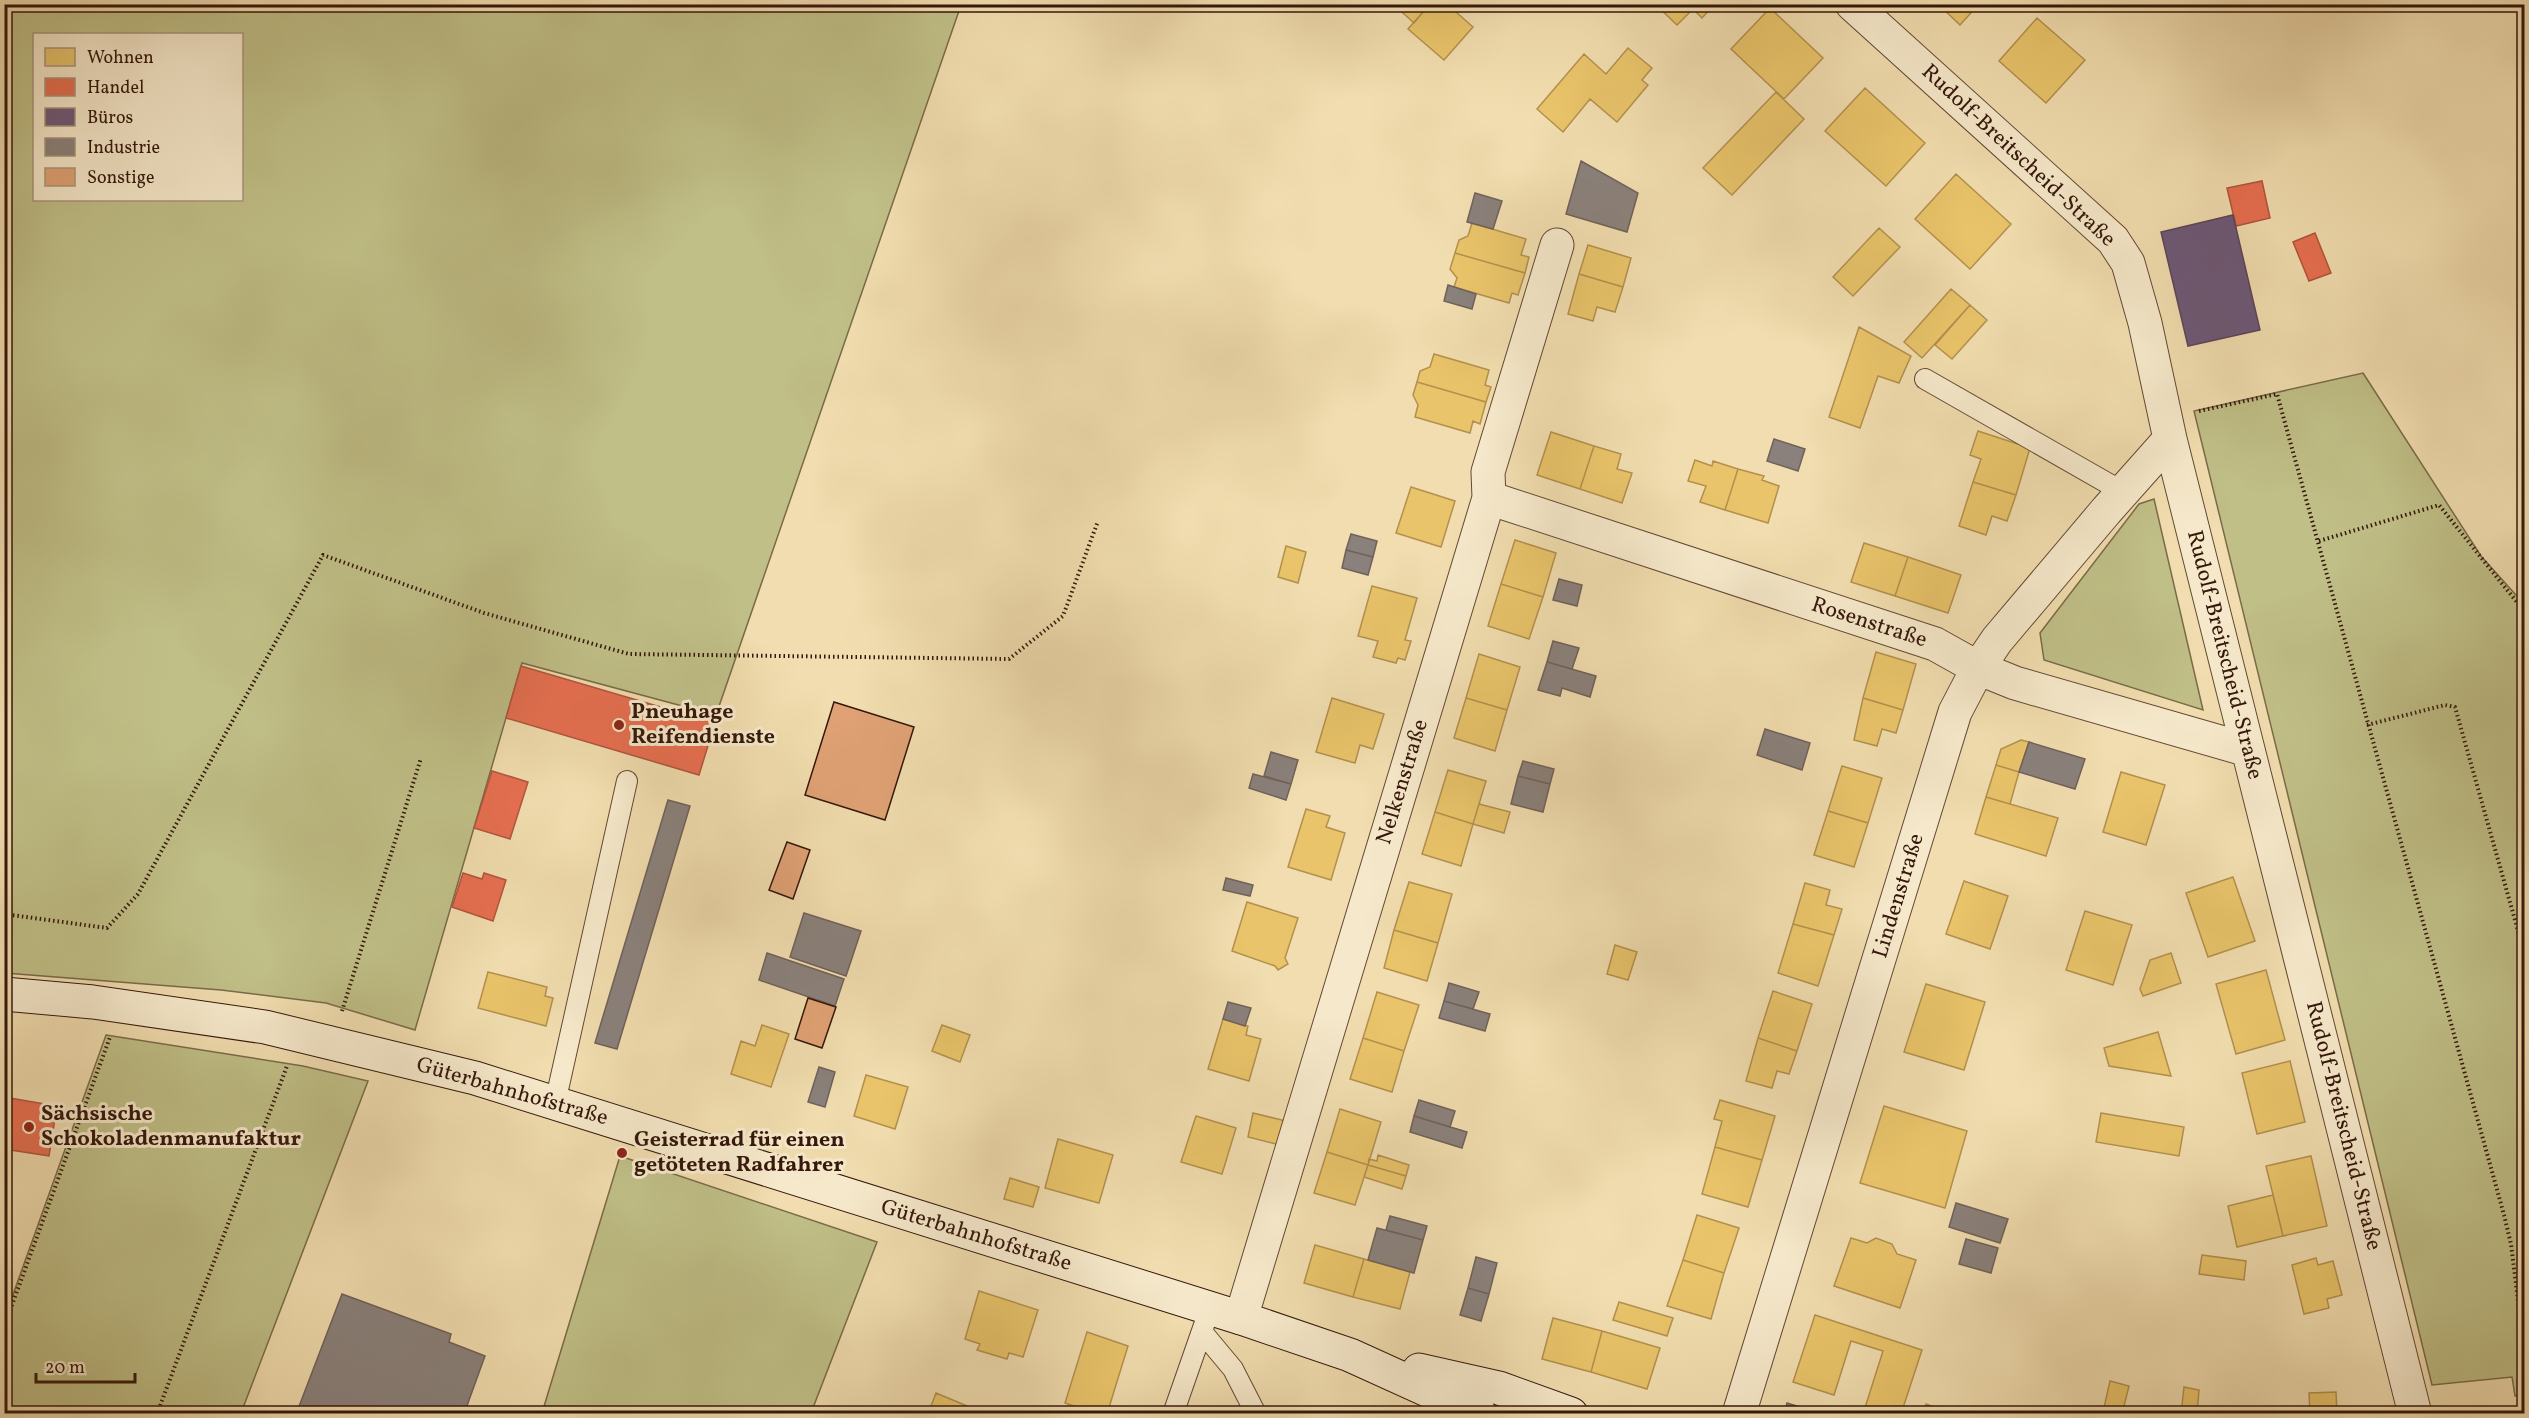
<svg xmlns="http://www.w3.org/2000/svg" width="2529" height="1418" viewBox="0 0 2529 1418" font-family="Vollkorn,serif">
	<rect width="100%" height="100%" fill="#f1ddaf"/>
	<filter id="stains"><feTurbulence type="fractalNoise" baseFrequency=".00333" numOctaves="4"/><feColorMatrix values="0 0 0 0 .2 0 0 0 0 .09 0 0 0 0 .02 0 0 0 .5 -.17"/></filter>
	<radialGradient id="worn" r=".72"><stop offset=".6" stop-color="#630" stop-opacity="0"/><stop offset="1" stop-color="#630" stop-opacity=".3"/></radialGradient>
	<path fill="#c0bf87" stroke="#7a6b49" stroke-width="1.5" fill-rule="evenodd" d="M 5,5 L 961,5 L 716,715 L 522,663 L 415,1030 L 326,1003 L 221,990 L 5,973 ZM 34,34 L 242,34 L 242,200 L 34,200 Z
		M 2363,373 L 2481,556 L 2524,604 L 2524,1395 L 2515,1396 L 2512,1377 L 2432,1385 L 2194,411 Z
		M 2154,499 L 2203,710 L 2044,660 L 2040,633 L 2139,504 Z
		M 106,1035 L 303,1066 L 368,1081 L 241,1413 L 5,1413 L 5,1317 Z
		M 620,1156 L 877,1242 L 811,1413 L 542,1413 Z"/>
	<path fill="#e9c46a" stroke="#b3904e" stroke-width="1.5" d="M 1393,4 L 1430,4 L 1414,23 Z
		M 1430,4 L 1447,4 L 1473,27 L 1444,60 L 1408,29 Z
		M 1655,4 L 1715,4 L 1702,18 L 1693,9 L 1677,25 Z
		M 1938,4 L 1979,4 L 1960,25 Z
		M 1770,8 L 1823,58 L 1784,99 L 1731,49 Z
		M 2037,18 L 2085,60 L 2046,103 L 1999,61 Z
		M 1628,48 L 1652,68 L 1642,80 L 1648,85 L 1617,122 L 1590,99 L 1563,132 L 1537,109 L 1584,54 L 1606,74 Z
		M 1865,88 L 1925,143 L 1886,186 L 1825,131 Z
		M 1776,92 L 1804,119 L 1732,195 L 1703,168 Z
		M 1956,174 L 2011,224 L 1970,269 L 1915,219 Z
		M 1472,223 L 1526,239 L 1521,255 L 1529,257 L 1525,273 L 1455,253 L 1459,240 L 1468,236 Z
		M 1879,228 L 1900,247 L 1853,296 L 1833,277 Z
		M 1588,245 L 1631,258 L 1623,287 L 1579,274 Z
		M 1455,253 L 1525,273 L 1518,295 L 1512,293 L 1509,303 L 1454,287 L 1457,278 L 1450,269 Z
		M 1579,274 L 1623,287 L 1615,312 L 1597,307 L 1593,321 L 1568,314 Z
		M 1951,289 L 1970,305 L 1922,358 L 1904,342 Z
		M 1970,305 L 1987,320 L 1952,359 L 1935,345 Z
		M 1859,327 L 1911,356 L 1899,383 L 1878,376 L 1860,428 L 1829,417 Z
		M 1434,354 L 1489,370 L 1485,385 L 1491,387 L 1486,402 L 1417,382 L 1420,371 L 1430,367 Z
		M 1417,382 L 1486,402 L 1480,424 L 1473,421 L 1470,433 L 1415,417 L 1418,405 L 1413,395 Z
		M 1978,431 L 2030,448 L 2016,495 L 1973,482 L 1981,459 L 1970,455 Z
		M 1551,432 L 1594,446 L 1580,489 L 1537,475 Z
		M 1594,446 L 1621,454 L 1617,469 L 1632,473 L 1622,503 L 1580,489 Z
		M 1695,460 L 1712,466 L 1713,461 L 1738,469 L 1725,510 L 1700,502 L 1706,486 L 1688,481 Z
		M 1738,469 L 1764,476 L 1762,480 L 1779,486 L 1768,523 L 1725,510 Z
		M 1973,482 L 2016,495 L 2007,521 L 1992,516 L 1986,535 L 1959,526 Z
		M 1411,487 L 1455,501 L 1441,547 L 1396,533 Z
		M 1515,540 L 1556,553 L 1543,597 L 1501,584 Z
		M 1864,543 L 1908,557 L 1895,596 L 1851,582 Z
		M 1286,546 L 1306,552 L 1298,583 L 1278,577 Z
		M 1908,557 L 1961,575 L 1948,613 L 1895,596 Z
		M 1501,584 L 1543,597 L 1529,639 L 1488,626 Z
		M 1372,586 L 1417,598 L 1405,640 L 1411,641 L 1405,660 L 1398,658 L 1396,663 L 1373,657 L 1378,641 L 1358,636 Z
		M 1876,652 L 1916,664 L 1903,710 L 1863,698 Z
		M 1479,654 L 1520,667 L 1507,710 L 1466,698 Z
		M 1332,698 L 1384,714 L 1373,749 L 1360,745 L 1355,763 L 1316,752 Z
		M 1466,698 L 1507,710 L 1495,751 L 1454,738 Z
		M 1863,698 L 1903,710 L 1896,733 L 1882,729 L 1877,746 L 1854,740 Z
		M 2021,740 L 2029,742 L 2019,772 L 1996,765 L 2001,749 Z
		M 1996,765 L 2019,772 L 2010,804 L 1986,797 Z
		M 1842,766 L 1882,778 L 1868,823 L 1828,811 Z
		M 1448,770 L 1486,781 L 1473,824 L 1435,812 Z
		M 2121,772 L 2165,785 L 2146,845 L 2103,832 Z
		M 1986,797 L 2058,818 L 2046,856 L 1975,834 Z
		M 1479,804 L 1510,812 L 1504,833 L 1473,824 Z
		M 1306,809 L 1330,816 L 1326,827 L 1345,833 L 1331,880 L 1288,867 Z
		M 1828,811 L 1868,823 L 1854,867 L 1814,855 Z
		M 1435,812 L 1473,824 L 1461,866 L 1422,854 Z
		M 2233,877 L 2255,941 L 2208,957 L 2186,893 Z
		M 1964,881 L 2008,896 L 1990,949 L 1946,934 Z
		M 1409,882 L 1452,894 L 1438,943 L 1394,930 Z
		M 1805,883 L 1830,890 L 1826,905 L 1842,909 L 1834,935 L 1793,924 Z
		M 1247,902 L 1298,918 L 1285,958 L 1288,964 L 1278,970 L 1275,966 L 1232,951 Z
		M 2085,911 L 2132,925 L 2113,985 L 2066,970 Z
		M 1793,924 L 1834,935 L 1818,986 L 1778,973 Z
		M 1394,930 L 1438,943 L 1427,981 L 1384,968 Z
		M 1615,945 L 1637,952 L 1628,980 L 1607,974 Z
		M 2171,953 L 2181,983 L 2143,996 L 2140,989 L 2150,960 Z
		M 2266,970 L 2285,1040 L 2236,1054 L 2216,984 Z
		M 488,972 L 547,987 L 545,996 L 553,998 L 546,1026 L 478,1008 Z
		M 1926,984 L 1985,1002 L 1964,1070 L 1904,1052 Z
		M 1773,991 L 1812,1004 L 1797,1051 L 1758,1038 Z
		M 1377,992 L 1419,1005 L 1404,1051 L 1363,1038 Z
		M 1223,1019 L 1248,1026 L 1246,1035 L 1261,1039 L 1249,1081 L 1208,1069 Z
		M 762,1025 L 789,1034 L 771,1087 L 731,1074 L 741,1041 L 755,1046 Z
		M 942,1025 L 970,1035 L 960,1062 L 932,1051 Z
		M 2158,1032 L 2171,1076 L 2109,1066 L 2104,1048 Z
		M 1363,1038 L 1404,1051 L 1392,1092 L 1350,1079 Z
		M 1758,1038 L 1797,1051 L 1789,1074 L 1777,1071 L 1772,1088 L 1746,1081 Z
		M 2290,1061 L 2305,1122 L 2257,1134 L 2242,1073 Z
		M 866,1075 L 908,1087 L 895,1129 L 854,1116 Z
		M 1720,1100 L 1775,1116 L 1762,1160 L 1715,1147 L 1722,1121 L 1714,1119 Z
		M 1884,1106 L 1967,1131 L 1945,1208 L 1860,1183 Z
		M 1340,1109 L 1381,1122 L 1368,1165 L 1327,1152 Z
		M 1253,1113 L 1286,1121 L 1280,1145 L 1248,1137 Z
		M 2101,1113 L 2184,1127 L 2179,1156 L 2096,1142 Z
		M 1196,1116 L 1236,1128 L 1222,1174 L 1181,1162 Z
		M 1058,1139 L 1113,1155 L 1099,1203 L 1045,1188 Z
		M 1715,1147 L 1762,1160 L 1748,1207 L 1702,1194 Z
		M 1327,1152 L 1368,1165 L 1355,1205 L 1314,1193 Z
		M 1378,1155 L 1409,1165 L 1406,1176 L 1368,1165 L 1369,1159 L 1377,1161 Z
		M 2311,1156 L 2327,1226 L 2283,1236 L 2266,1166 Z
		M 1368,1165 L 1406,1176 L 1402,1189 L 1364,1177 Z
		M 1010,1178 L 1039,1187 L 1033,1207 L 1004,1199 Z
		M 2273,1195 L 2283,1236 L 2237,1247 L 2228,1206 Z
		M 1697,1215 L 1739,1228 L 1724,1273 L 1683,1260 Z
		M 1851,1238 L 1867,1243 L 1876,1238 L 1892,1244 L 1897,1254 L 1916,1260 L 1900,1308 L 1834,1286 Z
		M 1315,1245 L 1364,1259 L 1353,1297 L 1304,1283 Z
		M 2202,1255 L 2246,1261 L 2244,1280 L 2199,1274 Z
		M 2316,1258 L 2318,1265 L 2333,1261 L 2342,1295 L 2327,1299 L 2329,1308 L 2304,1314 L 2292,1265 Z
		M 1364,1259 L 1410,1272 L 1400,1309 L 1353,1297 Z
		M 1683,1260 L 1724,1273 L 1711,1319 L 1667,1306 Z
		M 979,1291 L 1038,1310 L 1023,1357 L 1009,1353 L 1007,1359 L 977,1350 L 980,1344 L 965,1339 Z
		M 1619,1302 L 1673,1318 L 1667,1336 L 1613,1320 Z
		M 1815,1315 L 1922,1350 L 1901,1414 L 1863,1414 L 1883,1351 L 1851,1341 L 1834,1395 L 1793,1382 Z
		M 1553,1318 L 1602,1331 L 1591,1372 L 1542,1359 Z
		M 1602,1331 L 1660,1348 L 1647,1389 L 1591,1372 Z
		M 1087,1332 L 1128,1346 L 1107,1414 L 1097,1414 L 1065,1403 Z
		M 2110,1381 L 2129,1386 L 2122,1414 L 2103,1412 Z
		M 2184,1387 L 2199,1390 L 2197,1414 L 2181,1414 Z
		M 2336,1392 L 2337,1414 L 2310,1414 L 2309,1393 Z
		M 936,1393 L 972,1408 L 970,1414 L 928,1414 Z
		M 1926,1404 L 1953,1414 L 1923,1414 Z"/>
	<path fill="#e76f51" stroke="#b1553c" stroke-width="1.5" d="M 2262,181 L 2270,218 L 2236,226 L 2227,188 Z
		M 2315,233 L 2331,273 L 2309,281 L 2293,242 Z
		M 521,666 L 715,723 L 699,775 L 506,718 Z
		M 492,771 L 528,782 L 510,839 L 474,828 Z
		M 463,873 L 482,879 L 484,873 L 506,880 L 493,921 L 452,907 Z
		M 4,1097 L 57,1106 L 49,1156 L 4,1149 Z"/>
	<path fill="#6d597a" stroke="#5c4559" stroke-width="1.5" d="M 2233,215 L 2260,330 L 2188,346 L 2161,232 Z"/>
	<path fill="#8a817c" stroke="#70615a" stroke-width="1.5" d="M 1581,161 L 1638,193 L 1627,232 L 1566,214 Z
		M 1475,193 L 1502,201 L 1493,229 L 1467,222 Z
		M 1448,285 L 1476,294 L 1472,309 L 1444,301 Z
		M 1774,439 L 1805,449 L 1798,471 L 1767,461 Z
		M 1351,534 L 1377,541 L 1373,557 L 1346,550 Z
		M 1346,550 L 1373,557 L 1368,575 L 1342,568 Z
		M 1559,579 L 1582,585 L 1577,606 L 1553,600 Z
		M 1553,641 L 1579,648 L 1572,669 L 1547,662 Z
		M 1547,662 L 1596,676 L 1590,697 L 1562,688 L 1560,696 L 1538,690 Z
		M 1765,729 L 1810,743 L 1802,770 L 1757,755 Z
		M 2029,742 L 2085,759 L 2075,789 L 2019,772 Z
		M 1271,752 L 1298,760 L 1291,784 L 1264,776 Z
		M 1523,761 L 1554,769 L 1550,784 L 1518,776 Z
		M 1253,774 L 1291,784 L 1286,800 L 1249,788 Z
		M 1518,776 L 1550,784 L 1543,812 L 1511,804 Z
		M 668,800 L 690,806 L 617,1049 L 595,1043 Z
		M 1226,878 L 1253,885 L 1250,896 L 1223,890 Z
		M 804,913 L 861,931 L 846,976 L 790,957 Z
		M 767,953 L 844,979 L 835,1006 L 759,980 Z
		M 1449,983 L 1479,992 L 1473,1009 L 1444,1001 Z
		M 1444,1001 L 1490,1014 L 1485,1031 L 1439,1018 Z
		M 1228,1002 L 1251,1008 L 1245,1026 L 1223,1019 Z
		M 819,1067 L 835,1072 L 825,1107 L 808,1102 Z
		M 1419,1100 L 1455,1111 L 1450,1127 L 1414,1116 Z
		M 1414,1116 L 1467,1132 L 1462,1148 L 1410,1132 Z
		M 1956,1203 L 2008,1219 L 2000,1243 L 1949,1227 Z
		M 1390,1216 L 1427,1226 L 1423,1240 L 1386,1230 Z
		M 1377,1228 L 1423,1240 L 1414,1273 L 1368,1260 Z
		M 1966,1239 L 1998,1248 L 1991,1273 L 1959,1264 Z
		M 1476,1257 L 1497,1263 L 1489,1294 L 1468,1288 Z
		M 1468,1288 L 1489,1294 L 1481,1321 L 1460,1315 Z
		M 342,1294 L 451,1334 L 449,1342 L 485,1356 L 464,1414 L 309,1414 L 298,1409 Z
		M 1787,1403 L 1820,1413 L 1820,1414 L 1784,1414 Z"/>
	<path fill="#e0a275" stroke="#34170b" stroke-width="1.5" d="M 834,702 L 914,727 L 885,820 L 805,795 Z
		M 787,842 L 810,850 L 793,899 L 769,890 Z
		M 808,998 L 836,1007 L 822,1048 L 795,1039 Z"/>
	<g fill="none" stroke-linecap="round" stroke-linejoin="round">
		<g stroke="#634834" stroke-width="22">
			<path id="lane" d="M 1925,379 L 2123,492
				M 555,1103 L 627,781
				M 1203,1333 L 1233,1369 L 1256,1414
				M 1173,1414 L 1210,1308"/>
		</g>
		<g stroke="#634834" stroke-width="35">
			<path id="street" d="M 1852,4 L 2113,240 L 2128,263 L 2145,323 L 2170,439 L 2415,1414
				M 1489,498 L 1935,644 L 1978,668 L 2015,683 L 2248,750
				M 1241,1318 L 1489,498 L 1488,472 L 1557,245
				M 1739,1414 L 1955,712 L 1978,668 L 1997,640 L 2106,511 L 2170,439"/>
		</g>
		<g stroke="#34170b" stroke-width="35">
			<path id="secondary" d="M 4,994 L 93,1002 L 265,1027 L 475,1078 L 1241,1318 L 1350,1355 L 1480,1414
				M 1419,1370 L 1499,1388 L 1571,1414"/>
		</g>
		<path stroke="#34170b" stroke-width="4" stroke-dasharray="1.5 3" stroke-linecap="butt" d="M 2199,411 L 2277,394 L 2504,1215 L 2511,1244 L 2524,1348
			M 2319,541 L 2439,505 L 2524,611
			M 2367,725 L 2445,705 L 2455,707 L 2524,952
			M 4,914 L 107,928 L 138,894 L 323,555 L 484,613 L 629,654 L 1009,659 L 1063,616 L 1098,521
			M 342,1011 L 421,758
			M 4,1327 L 110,1037
			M 157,1414 L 287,1066"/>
		<use href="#lane" stroke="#f6e9cb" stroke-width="20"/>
		<use href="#street" stroke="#f6e9cb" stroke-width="33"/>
		<use href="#secondary" stroke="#f6e9cb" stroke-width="33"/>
	</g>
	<g fill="#8f2418" stroke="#f6e9cb" stroke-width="2">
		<circle cx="619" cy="725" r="6"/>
		<circle cx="29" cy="1127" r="6"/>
		<circle cx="622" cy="1153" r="6"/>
	</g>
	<g text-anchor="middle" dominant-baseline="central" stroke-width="6" stroke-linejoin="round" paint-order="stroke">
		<g font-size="22" fill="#34170b" stroke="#f6e9cb">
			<text transform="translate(2018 156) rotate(43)">Rudolf-Breitscheid-Straße</text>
			<text transform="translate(1869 623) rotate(18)">Rosenstraße</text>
			<text transform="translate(2224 655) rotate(76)">Rudolf-Breitscheid-Straße</text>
			<text transform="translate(1403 782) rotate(-73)">Nelkenstraße</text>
			<text transform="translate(1899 896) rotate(-73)">Lindenstraße</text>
			<text transform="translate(512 1092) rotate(16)">Güterbahnhofstraße</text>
			<text transform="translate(2343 1126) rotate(76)">Rudolf-Breitscheid-Straße</text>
			<text transform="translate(976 1236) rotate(17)">Güterbahnhofstraße</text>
		</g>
		<g font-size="22" font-weight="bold" fill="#34170b" stroke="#f6e9cb" text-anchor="start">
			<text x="631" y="712">Pneuhage<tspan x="631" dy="25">Reifendienste</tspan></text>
			<text x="41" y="1114">Sächsische<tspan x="41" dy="25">Schokoladenmanufaktur</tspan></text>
			<text x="634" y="1140">Geisterrad für einen<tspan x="634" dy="25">getöteten Radfahrer</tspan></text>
		</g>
	</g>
	<rect width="2529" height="1418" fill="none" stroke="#f1ddaf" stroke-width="24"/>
	<rect x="6" y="6" width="2517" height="1406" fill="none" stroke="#34170b" stroke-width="3"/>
	<rect x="12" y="12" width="2505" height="1394" fill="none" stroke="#34170b" stroke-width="1.5"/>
	<rect x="33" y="33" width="210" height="168" fill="#f6e9cb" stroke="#a8957e" stroke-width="1.5"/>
	<rect x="45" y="48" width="30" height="18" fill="#e9c46a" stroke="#a8957e" stroke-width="1.5"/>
	<text x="87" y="63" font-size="18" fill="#34170b">Wohnen</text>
	<rect x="45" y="78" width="30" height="18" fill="#e76f51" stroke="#a8957e" stroke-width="1.5"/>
	<text x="87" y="93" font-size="18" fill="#34170b">Handel</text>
	<rect x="45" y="108" width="30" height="18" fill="#6d597a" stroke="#a8957e" stroke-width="1.5"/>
	<text x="87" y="123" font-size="18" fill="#34170b">Büros</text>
	<rect x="45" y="138" width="30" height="18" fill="#8a817c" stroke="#a8957e" stroke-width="1.5"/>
	<text x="87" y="153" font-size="18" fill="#34170b">Industrie</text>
	<rect x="45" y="168" width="30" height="18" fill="#e0a275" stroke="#a8957e" stroke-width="1.5"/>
	<text x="87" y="183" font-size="18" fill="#34170b">Sonstige</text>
	<path d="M36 1373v9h99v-9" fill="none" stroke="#34170b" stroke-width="3"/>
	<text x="45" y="1373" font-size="18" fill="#34170b" stroke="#f6e9cb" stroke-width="4.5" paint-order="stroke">20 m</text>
	<rect width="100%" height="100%" filter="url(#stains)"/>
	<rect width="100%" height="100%" fill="url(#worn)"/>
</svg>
